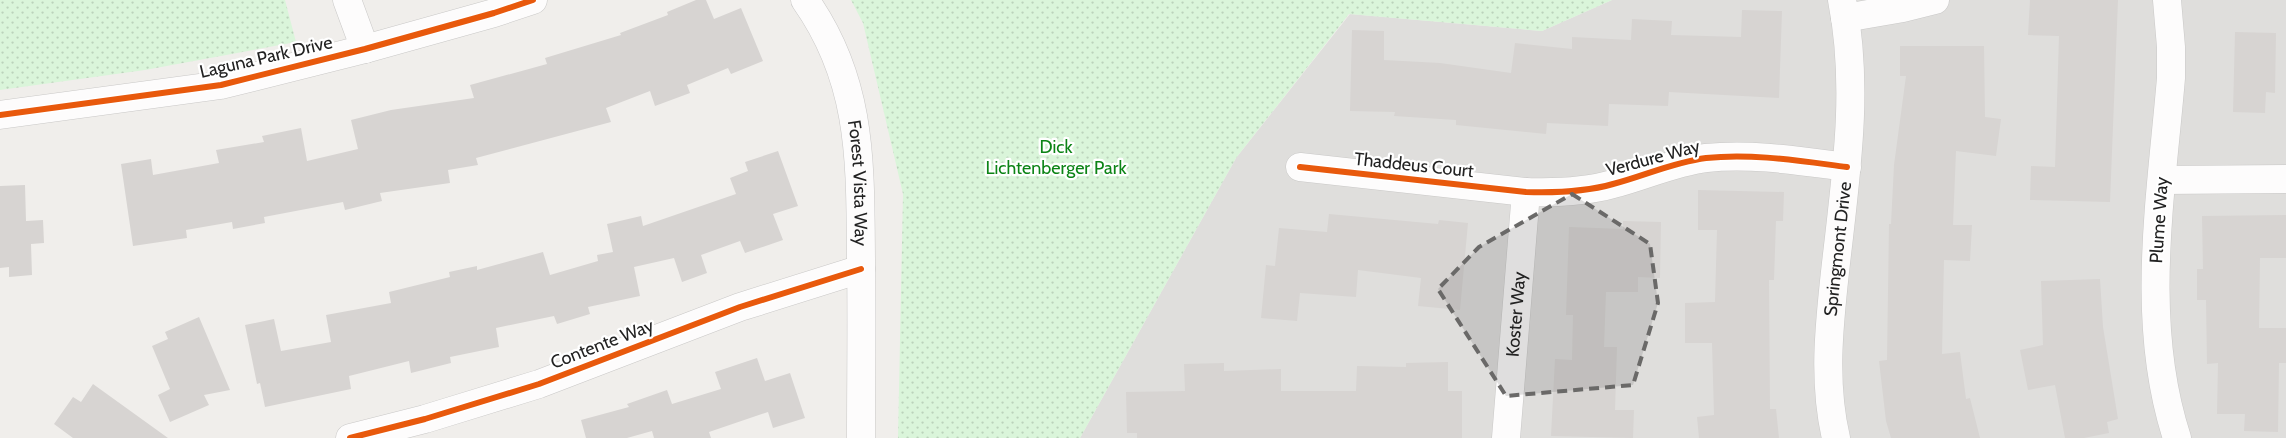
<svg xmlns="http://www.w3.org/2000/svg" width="2286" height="438" viewBox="0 0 2286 438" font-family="Cabin,sans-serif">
	<defs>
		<pattern id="park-dots" width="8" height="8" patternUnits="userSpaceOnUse" patternTransform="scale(1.25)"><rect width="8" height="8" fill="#daf5da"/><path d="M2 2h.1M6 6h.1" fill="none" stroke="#bbd2bb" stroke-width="1.8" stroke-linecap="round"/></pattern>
	</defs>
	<rect width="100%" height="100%" fill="#f0eeeb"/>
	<path fill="#dfdedc" d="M 1612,0 L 2286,0 L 2286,438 L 1080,438 L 1236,158 L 1350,14 L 1542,31 Z"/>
	<path fill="url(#park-dots)" d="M 0,0 L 285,0 L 296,42 L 145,70 L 0,90 Z
		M 851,0 L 1612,0 L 1542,31 L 1349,14 L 1236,158 L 1080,438 L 898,438 L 903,194 L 863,23 Z"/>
	<path fill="#d7d4d2" d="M 696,0 L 706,0 L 714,19 L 741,8 L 763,61 L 731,74 L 728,68 L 687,85 L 690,93 L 655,106 L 650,91 L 606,108 L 611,122 L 476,158 L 478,165 L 448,170 L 450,183 L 380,193 L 382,201 L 345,210 L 343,202 L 264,217 L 265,223 L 233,229 L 232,222 L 186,230 L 187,238 L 133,246 L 121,164 L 151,159 L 153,175 L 219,163 L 216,150 L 264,142 L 262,136 L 301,128 L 307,161 L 358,149 L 351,120 L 391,110 L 474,98 L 470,85 L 547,64 L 545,58 L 621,35 L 620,33 L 668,15 L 667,12 Z
		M 2030,0 L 2118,0 L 2110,202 L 2030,200 L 2031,166 L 2055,167 L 2059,36 L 2028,35 Z
		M 1742,10 L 1782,11 L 1779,98 L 1669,92 L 1668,106 L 1609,104 L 1608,126 L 1547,123 L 1546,134 L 1456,125 L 1456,120 L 1394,116 L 1395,112 L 1350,111 L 1352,30 L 1384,31 L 1384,60 L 1440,63 L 1511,73 L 1515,43 L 1572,49 L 1572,37 L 1631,40 L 1632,19 L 1672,21 L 1671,35 L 1741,37 Z
		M 2235,32 L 2276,33 L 2275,93 L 2266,92 L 2265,113 L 2233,112 Z
		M 1900,46 L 1984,46 L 1985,117 L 2001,119 L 1996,156 L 1956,151 L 1953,225 L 1972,225 L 1970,261 L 1944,260 L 1942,354 L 1960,352 L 1966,399 L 1970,398 L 1980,438 L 1891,438 L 1886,421 L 1879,361 L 1887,360 L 1889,224 L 1891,224 L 1894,165 L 1906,76 L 1900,76 Z
		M 778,151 L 798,206 L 773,214 L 783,240 L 745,253 L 740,241 L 701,255 L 707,273 L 682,282 L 674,258 L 634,267 L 640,296 L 588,307 L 590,314 L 557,324 L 554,316 L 496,328 L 499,347 L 450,357 L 451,363 L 411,373 L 409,361 L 349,376 L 351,389 L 265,407 L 260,383 L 257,384 L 245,325 L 274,319 L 281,351 L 331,342 L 326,315 L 391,303 L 389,292 L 450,277 L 449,272 L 477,266 L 477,270 L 543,252 L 550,275 L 598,261 L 597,255 L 613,252 L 607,224 L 641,216 L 643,226 L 736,194 L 730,178 L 748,171 L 745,162 Z
		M 25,185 L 26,221 L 43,220 L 44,243 L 31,244 L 32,275 L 9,277 L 9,267 L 0,268 L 0,186 Z
		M 1698,190 L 1784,192 L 1783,221 L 1776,221 L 1774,280 L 1769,280 L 1770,409 L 1776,409 L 1779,438 L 1699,438 L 1697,417 L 1714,415 L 1712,343 L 1685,343 L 1685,303 L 1715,302 L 1717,230 L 1698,230 Z
		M 1329,214 L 1438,224 L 1439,220 L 1468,223 L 1460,310 L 1418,306 L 1421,278 L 1358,270 L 1356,297 L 1300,293 L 1297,321 L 1261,318 L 1266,265 L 1275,266 L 1279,228 L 1327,232 Z
		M 2286,215 L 2286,258 L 2260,258 L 2259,328 L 2286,328 L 2286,363 L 2279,363 L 2278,432 L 2244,431 L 2245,414 L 2217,414 L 2218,363 L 2207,364 L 2206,300 L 2197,300 L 2197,269 L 2203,269 L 2202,216 Z
		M 1623,221 L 1661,222 L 1660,278 L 1638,277 L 1638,292 L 1606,292 L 1604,347 L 1617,347 L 1615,410 L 1634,410 L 1633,438 L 1551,436 L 1555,359 L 1572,360 L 1573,315 L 1566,315 L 1569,227 L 1623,229 Z
		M 2100,279 L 2103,327 L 2118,419 L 2107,422 L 2109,433 L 2084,438 L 2065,438 L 2055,385 L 2028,390 L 2020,350 L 2043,345 L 2041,281 Z
		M 199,317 L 230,390 L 204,395 L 209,405 L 170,422 L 158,395 L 170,389 L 152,346 L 168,339 L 165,332 Z
		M 757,358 L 765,381 L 790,373 L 805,418 L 773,428 L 768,412 L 709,432 L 711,438 L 654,438 L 652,431 L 627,438 L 586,438 L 581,420 L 629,407 L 627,404 L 667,390 L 672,404 L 721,389 L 715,372 Z
		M 1448,362 L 1448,391 L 1462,391 L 1462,438 L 1137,438 L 1137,433 L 1127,433 L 1126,392 L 1185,391 L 1184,364 L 1224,363 L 1224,371 L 1281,369 L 1281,391 L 1356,391 L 1357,366 L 1406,367 L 1406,363 Z
		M 93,384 L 168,438 L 73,438 L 54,424 L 73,397 L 81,402 Z"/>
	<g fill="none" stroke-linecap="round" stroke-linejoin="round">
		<g stroke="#c9c8c7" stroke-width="29">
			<g id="minor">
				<path d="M 347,0 L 365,49"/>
				<path id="s1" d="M 805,0 C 863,82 860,163 861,259 C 862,319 861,378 861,438"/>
				<path d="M 2167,0 L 2171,47 L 2171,78 C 2161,197 2139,322 2177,438"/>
				<path d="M 1845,18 L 1903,8 L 1935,0"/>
				<path d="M 0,115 L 221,85 L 365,49 L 494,13 L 533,0"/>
				<path d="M 1300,167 L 1526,192 C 1556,193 1585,192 1613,184 C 1644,176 1674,162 1706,158 C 1752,153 1800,161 1847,167"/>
				<path d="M 2162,180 L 2286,179"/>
				<path d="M 350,438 L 425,419 L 539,384 L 740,307 L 861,269"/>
				<path id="s2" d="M 1506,438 L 1526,192"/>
				<path id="s3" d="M 1836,438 C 1823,383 1829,327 1835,272 C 1845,181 1860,91 1842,0"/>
			</g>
		</g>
		<use href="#minor" stroke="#fdfcfc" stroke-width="28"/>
		<g stroke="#fff" stroke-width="9">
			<path id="cycleway" d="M 0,115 L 221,85 L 365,49 L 494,13 L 533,0
				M 1300,167 L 1526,192 C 1556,193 1585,192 1613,184 C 1644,176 1674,162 1706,158 C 1752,153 1800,161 1847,167
				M 350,438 L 425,419 L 539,384 L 740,307 L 861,269"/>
		</g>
		<use href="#cycleway" stroke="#e8590c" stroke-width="6"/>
	</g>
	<path fill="#6a6968" fill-opacity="0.2" stroke="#6a6968" stroke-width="4" stroke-dasharray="10 6" stroke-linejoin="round" d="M 1572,194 L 1650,244 L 1658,303 L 1633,385 L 1506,396 L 1438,289 L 1479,247 Z"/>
	<g text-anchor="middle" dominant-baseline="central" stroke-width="4.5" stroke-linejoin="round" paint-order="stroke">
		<g font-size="18" fill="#222" stroke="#fff">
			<text transform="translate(266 57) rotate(-13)">Laguna Park Drive</text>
			<text transform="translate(1653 158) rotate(-15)">Verdure Way</text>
			<text transform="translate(1414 165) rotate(6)">Thaddeus Court</text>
			<text stroke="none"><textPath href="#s1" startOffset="194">Forest Vista Way</textPath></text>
			<text transform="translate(2159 220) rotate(-86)">Plume Way</text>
			<text stroke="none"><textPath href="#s3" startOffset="190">Springmont Drive</textPath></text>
			<text stroke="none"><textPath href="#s2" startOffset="124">Koster Way</textPath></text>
			<text transform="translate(602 344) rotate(-21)">Contente Way</text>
		</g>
		<g font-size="18" fill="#0c8416" stroke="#fff">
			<text x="1056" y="147">Dick<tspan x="1056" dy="21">Lichtenberger Park</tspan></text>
		</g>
	</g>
</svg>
